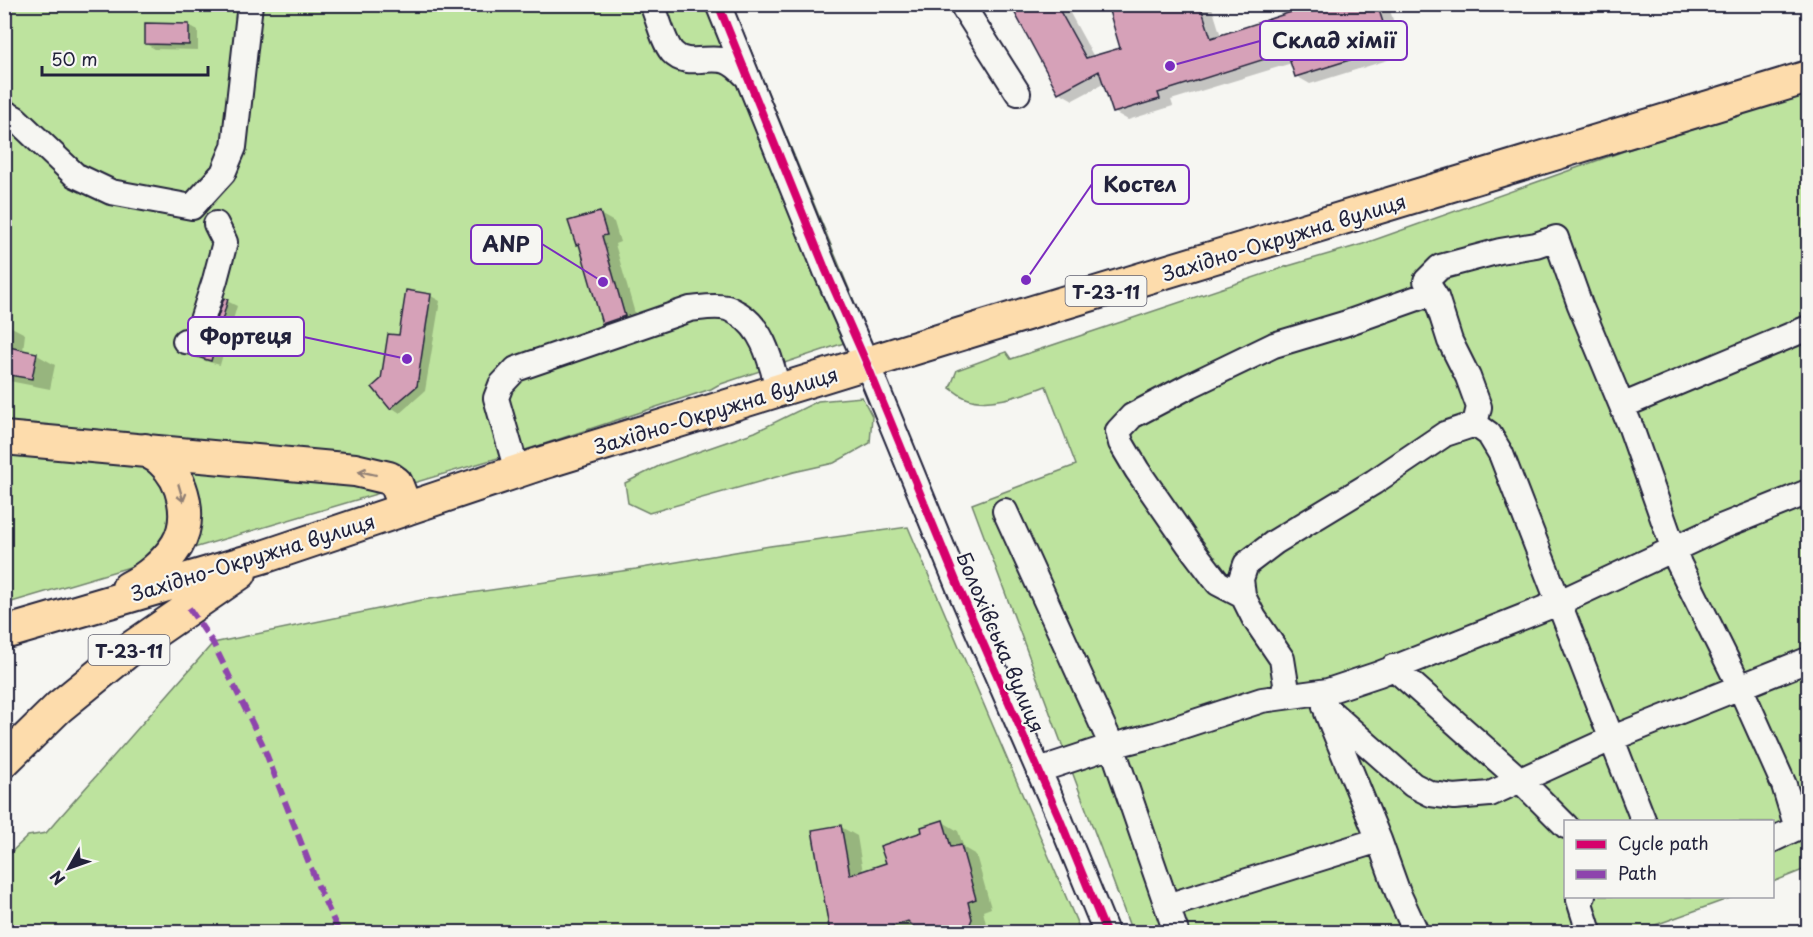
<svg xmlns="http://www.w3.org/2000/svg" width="1813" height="937" viewBox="0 0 1813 937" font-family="'Playpen Sans',sans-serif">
	<rect width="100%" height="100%" fill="#f6f6f2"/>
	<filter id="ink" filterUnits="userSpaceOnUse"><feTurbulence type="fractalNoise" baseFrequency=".0167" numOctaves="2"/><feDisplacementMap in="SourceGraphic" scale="12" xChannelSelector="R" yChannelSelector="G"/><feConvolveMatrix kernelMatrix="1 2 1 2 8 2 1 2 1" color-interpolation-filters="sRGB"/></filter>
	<g filter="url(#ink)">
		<path fill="#bde39e" stroke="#70826c" stroke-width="1.5" d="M 4,5 L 732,5 L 868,335 L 718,385 L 711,389 L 535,447 L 5,604 Z
			M 1808,94 L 1808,868 L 1773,882 L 1772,822 L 1566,822 L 1566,896 L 1733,897 L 1636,932 L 1132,932 L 972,504 L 1076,465 L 1046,386 C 1024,394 989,408 966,398 C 960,396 955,391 950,388 L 957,370 L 1006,352 L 1011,359 L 1288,266 L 1363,244 L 1624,151 Z
			M 862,397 L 872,416 L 870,443 L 834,463 L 794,472 L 649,513 L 628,503 L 625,483 L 663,464 L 755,432 L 818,401 Z
			M 908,527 L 1081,932 L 5,932 L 5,858 L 28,836 L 46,833 L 213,643 L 422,600 L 636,569 L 770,546 Z"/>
		<path fill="#0003" d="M 1020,4 L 1065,4 L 1094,57 L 1122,49 L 1108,4 L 1211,4 L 1221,36 L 1321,4 L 1388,4 L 1404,55 L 1310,84 L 1296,76 L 1292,63 L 1171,100 L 1173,106 L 1128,120 L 1114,112 L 1105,83 L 1073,100 L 1059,92 Z
			M 189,25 L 198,30 L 198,50 L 155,49 L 146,44 Z
			M 600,214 L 614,222 L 620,242 L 615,244 L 638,324 L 617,331 L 604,323 L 581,247 L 577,244 Z
			M 431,296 L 440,301 L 425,391 L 400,413 L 391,407 L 382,380 L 400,337 Z
			M 225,300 L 237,306 L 220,365 L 205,361 L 198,357 L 210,348 Z
			M 4,323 L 25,334 L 23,351 L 37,355 L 55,365 L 50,389 L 4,380 Z
			M 943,822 L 958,831 L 964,848 L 976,855 L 991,908 L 983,911 L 987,928 L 985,932 L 922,932 L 920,931 L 914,932 L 832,932 L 841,827 L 857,836 L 863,872 L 888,864 L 924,833 Z"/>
		<path fill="#d6a1b8" stroke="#22223b" stroke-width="1.5" d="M 1010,4 L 1056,4 L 1086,58 L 1120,48 L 1107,4 L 1200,4 L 1211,38 L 1316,4 L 1377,4 L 1391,47 L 1295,77 L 1287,52 L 1158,93 L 1160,99 L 1113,113 L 1099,71 L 1058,93 Z
			M 145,23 L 189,24 L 189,45 L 145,44 Z
			M 600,212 L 607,235 L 602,236 L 625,316 L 602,324 L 579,244 L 576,245 L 568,221 Z
			M 406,290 L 431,294 L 417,386 L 390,409 L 372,387 L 381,379 L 388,334 L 399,335 Z
			M 224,298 L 228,299 L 211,361 L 194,356 L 200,355 L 208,347 Z
			M 4,346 L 37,353 L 32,379 L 4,374 Z
			M 943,820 L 951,847 L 961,845 L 976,899 L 968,902 L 972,919 L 966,933 L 920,933 L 908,921 L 873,933 L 830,933 L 812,830 L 841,825 L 850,875 L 886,863 L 880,846 L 922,832 L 921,827 Z"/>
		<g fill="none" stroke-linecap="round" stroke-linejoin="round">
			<g stroke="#22223b" stroke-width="28">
				<path id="minor" d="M 652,4 C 658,18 663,41 672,52 C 686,68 709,55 726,61 C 735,64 742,72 748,78
					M 718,4 L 826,271 L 867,364 L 959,588 L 1059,817 L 1106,932
					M 964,4 L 964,8 L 1018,93
					M 4,112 L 15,118 L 75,175 L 111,192 L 192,207 L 223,173 L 234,147 L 250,4
					M 185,341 L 195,342 L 215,280 L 225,242 L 216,224
					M 1622,406 L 1808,328
					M 1475,424 L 1479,407 L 1468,377 L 1450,341 L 1436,297 L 1426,281 L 1440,267 L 1500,251 L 1536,245 L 1556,238 L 1580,305 L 1631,428 L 1679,564 L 1740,687 L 1805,661
					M 517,471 L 496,398 L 501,385 L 516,369 L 690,309 C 701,308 715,305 727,308 C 731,309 735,312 739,314 C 765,330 771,364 779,391
					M 1005,511 L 1112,746 L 1176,932
					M 1243,596 L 1218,583 L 1189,545 L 1137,470 L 1121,443 L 1118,431 L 1132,416 L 1189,386 L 1274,345 L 1344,324 L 1426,295 L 1436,297
					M 1393,667 L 1519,779 L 1566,826
					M 1282,697 L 1286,684 L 1282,659 L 1254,618 L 1243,596 L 1241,579 L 1246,564 L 1275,542 L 1374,482 L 1445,434 L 1475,424 L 1489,434 L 1501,454 L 1644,822
					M 1325,707 L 1413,785 L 1431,794 L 1454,797 L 1490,794 L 1613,738 L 1740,687 L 1784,785 L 1797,828 L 1772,840
					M 1327,713 L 1379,840 L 1398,893 L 1416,932
					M 1039,770 L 1112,746 L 1158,734 L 1262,700 L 1328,691 L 1379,674 L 1558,603 L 1721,527 L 1808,492
					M 1583,896 L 1579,900 L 1589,932
					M 1167,906 L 1379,840"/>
			</g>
			<g stroke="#22223b" stroke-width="36">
				<path id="major" d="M 4,438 L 355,470 L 389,478 L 396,483 L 406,509
					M 128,588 C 146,579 166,563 177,545 C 193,518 184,480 161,460 C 157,456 150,453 145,450
					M 4,633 L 266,556 L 539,464 L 987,326 L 1808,77
					M 4,761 L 59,707 L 134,646 L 240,573"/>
			</g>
			<use href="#minor" stroke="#f6f6f2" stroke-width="24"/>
			<use href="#major" stroke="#fddcac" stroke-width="32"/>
			<path stroke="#8e44ad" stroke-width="6" stroke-dasharray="12 6" stroke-linecap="butt" d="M 189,608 L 213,643 L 262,743 L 320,891 L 339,932"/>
			<g stroke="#f6f6f2" stroke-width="11">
				<path id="cycleway" d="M 718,4 L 826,271 L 867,364 L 959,588 L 1059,817 L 1106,932"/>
			</g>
			<use href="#cycleway" stroke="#d6006c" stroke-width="8"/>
		</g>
		<defs><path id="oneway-shaft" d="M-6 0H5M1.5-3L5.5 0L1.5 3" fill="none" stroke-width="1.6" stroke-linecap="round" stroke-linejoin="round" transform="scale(1.5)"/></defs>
		<g stroke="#907f74">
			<use href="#oneway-shaft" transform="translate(367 473) rotate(-168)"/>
			<use href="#oneway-shaft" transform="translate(181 493) rotate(74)"/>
		</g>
	</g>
	<g text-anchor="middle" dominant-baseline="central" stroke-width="4.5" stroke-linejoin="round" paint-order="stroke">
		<g fill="#f6f6f2" stroke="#626272" stroke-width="1.5">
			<rect x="1065.5" y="276" width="81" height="30" rx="4.5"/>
			<rect x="88.5" y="635" width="81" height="30" rx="4.5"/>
		</g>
		<g font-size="18" font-weight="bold" fill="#22223b">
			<text x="1106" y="291">Т-23-11</text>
			<text x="129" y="650">Т-23-11</text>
		</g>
		<g font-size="20" fill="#22223b" stroke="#f6f6f2">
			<text transform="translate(1284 237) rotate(-17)">Західно-Окружна вулиця</text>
			<text transform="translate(716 410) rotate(-17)">Західно-Окружна вулиця</text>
			<text transform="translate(253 557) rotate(-17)">Західно-Окружна вулиця</text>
			<text transform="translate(1001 642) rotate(67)">Болохівська вулиця</text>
		</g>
	</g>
	<path fill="none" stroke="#7b2cbf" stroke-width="2" d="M1170 66L1260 41M1026 280L1092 184M603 282L542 244M407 359L304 337"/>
	<g fill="#7b2cbf" stroke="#f6f6f2" stroke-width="2">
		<circle cx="1170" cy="66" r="6"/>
		<circle cx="1026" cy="280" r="6"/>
		<circle cx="603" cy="282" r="6"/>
		<circle cx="407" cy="359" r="6"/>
	</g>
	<g fill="#f6f6f2" stroke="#7b2cbf" stroke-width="2">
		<rect x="1260" y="21" width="147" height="39" rx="6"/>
		<rect x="1092" y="165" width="97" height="39" rx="6"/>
		<rect x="471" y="225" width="71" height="39" rx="6"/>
		<rect x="188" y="317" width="116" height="39" rx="6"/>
	</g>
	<g font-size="21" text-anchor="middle" font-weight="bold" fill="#22223b">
		<text x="1334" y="48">Склад хімії</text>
		<text x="1140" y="192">Костел</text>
		<text x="506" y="252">ANP</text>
		<text x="246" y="344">Фортеця</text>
	</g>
	<rect width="1813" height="937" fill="none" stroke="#f6f6f2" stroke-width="24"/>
	<rect x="12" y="12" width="1789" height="913" fill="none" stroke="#22223b" stroke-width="2" filter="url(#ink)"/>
	<rect x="1564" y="820" width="210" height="78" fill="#f6f6f2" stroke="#a1a1a9" stroke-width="1.5"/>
	<rect x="1576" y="840" width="30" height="9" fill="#d6006c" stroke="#a1a1a9" stroke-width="1.5"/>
	<text x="1618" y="850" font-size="18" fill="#22223b">Cycle path</text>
	<rect x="1576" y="870" width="30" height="9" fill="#8e44ad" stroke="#a1a1a9" stroke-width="1.5"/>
	<text x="1618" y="880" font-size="18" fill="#22223b">Path</text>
	<g transform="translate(69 868) rotate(230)" stroke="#f6f6f2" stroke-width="4.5" paint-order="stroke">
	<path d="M0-4.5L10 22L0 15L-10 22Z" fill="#22223b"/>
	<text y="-9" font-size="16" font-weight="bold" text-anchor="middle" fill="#22223b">N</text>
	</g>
	<path d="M42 66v9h166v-9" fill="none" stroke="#22223b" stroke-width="3"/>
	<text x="51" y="66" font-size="18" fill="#22223b" stroke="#f6f6f2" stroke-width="4.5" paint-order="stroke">50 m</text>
</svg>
